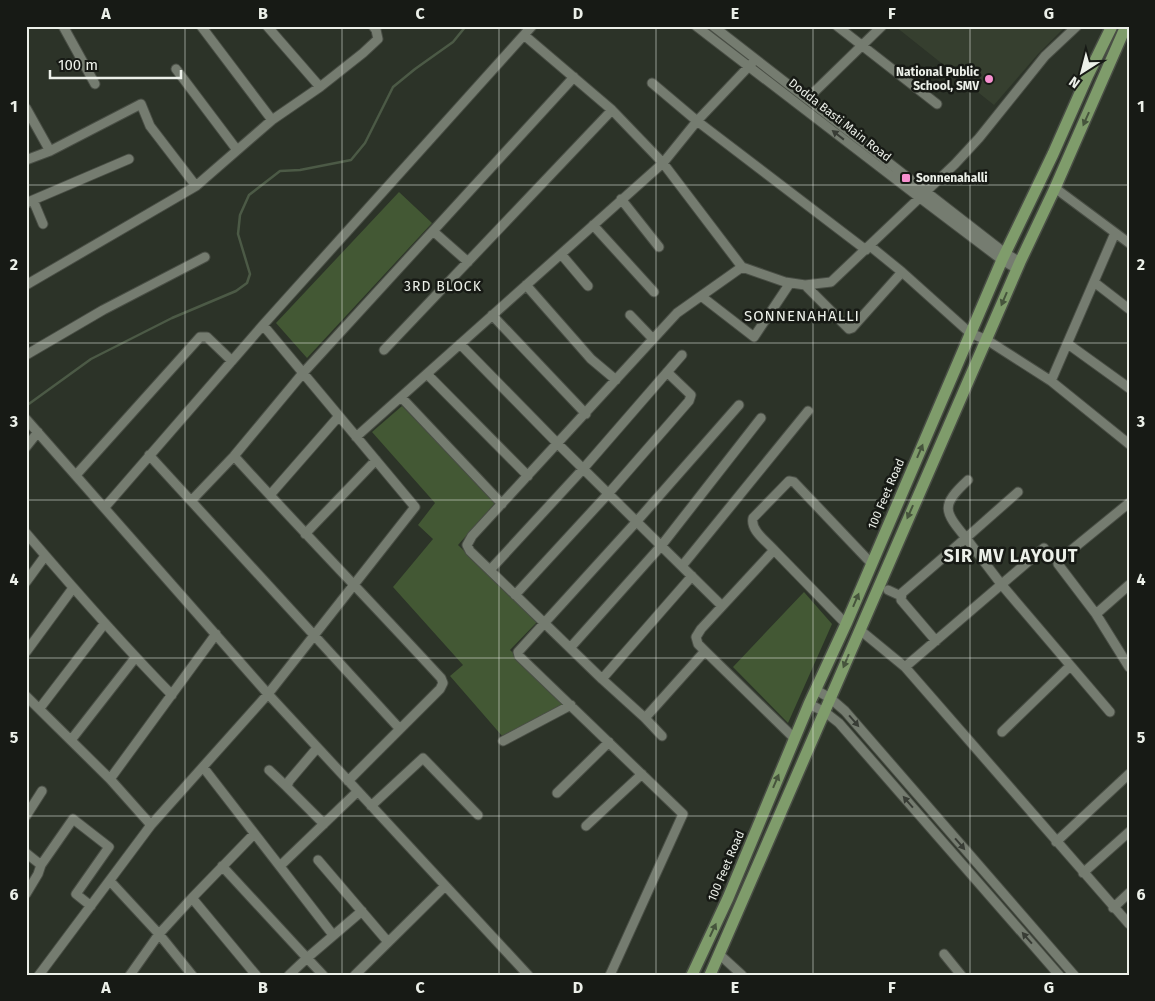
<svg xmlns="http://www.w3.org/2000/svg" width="1155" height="1001" viewBox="0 0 1155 1001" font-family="'Fira Sans',sans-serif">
	<rect width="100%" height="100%" fill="#2c3328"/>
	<path fill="#363f2f" d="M 1066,26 L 1038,54 L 994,105 L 896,27 Z"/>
	<path fill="#435834" d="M 399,192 L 432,223 L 307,358 L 276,323 Z
		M 402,406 L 496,502 L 458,545 L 537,622 L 510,650 L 566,704 L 503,737 L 450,676 L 463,665 L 393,587 L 433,539 L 418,525 L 435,503 L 372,432 Z
		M 804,592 L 832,624 L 788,723 L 733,667 Z"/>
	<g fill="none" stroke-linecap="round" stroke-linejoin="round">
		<path stroke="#4c5a46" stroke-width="2.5" d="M 26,406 L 91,359 L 172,318 L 236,291 L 247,283 L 250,274 L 238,234 L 240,215 L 249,195 L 280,171 L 300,170 L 351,160 L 365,143 L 393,87 L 415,69 L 453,42 L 466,26"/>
		<g stroke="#494e45" stroke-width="11">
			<path id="minor" d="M 63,26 L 95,84
				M 201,26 L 272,120
				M 267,26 L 320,87
				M 696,26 L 920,198 L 1002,260 L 1017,269
				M 713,26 L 1005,253 L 1020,262
				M 837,26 L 937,104
				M 524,35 L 612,110 L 663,163 L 697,121 L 753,62
				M 176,69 L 237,150
				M 652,83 L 697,121 L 866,250
				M 807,99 L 882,26
				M 26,108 L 50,151
				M 26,160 L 50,151 L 141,104 L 150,126 L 196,186
				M 1055,188 L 1129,243
				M 621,199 L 659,247
				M 33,200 L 43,224
				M 26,203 L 129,159
				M 593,225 L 654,292
				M 433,231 L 468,262
				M 870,246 L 902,272 L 970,333 L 987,340 L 1051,381 L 1129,444
				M 561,254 L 588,286
				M 1094,282 L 1129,309
				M 26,285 L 196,186 L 272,120 L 320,87 L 363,53 L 378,39 L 376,30 L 373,26
				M 526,285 L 591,359 L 616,380
				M 805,285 L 849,329 L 852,328 L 902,272
				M 701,296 L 754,337 L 790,283
				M 492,315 L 586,414
				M 630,315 L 653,339
				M 263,325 L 415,507 L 268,694 L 528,975
				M 460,344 L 558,444 L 722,606
				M 1068,344 L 1129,388
				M 384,350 L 612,110
				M 26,355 L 103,310 L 205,257
				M 427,374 L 528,476
				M 1051,381 L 1115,233
				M 401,397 L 502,504
				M 26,419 L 268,694 L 151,825 L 39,975
				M 356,437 L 663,163 L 742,267 L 785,282 L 805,285 L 831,282 L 955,164 L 979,138 L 1045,56 L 1077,26
				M 26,447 L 38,432
				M 149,455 L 399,728
				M 234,456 C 302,531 372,603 441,678 L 443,683 L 440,689 L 348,781
				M 76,475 L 200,337 L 207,337 L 232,361
				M 1018,492 L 966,538 L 1001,584 L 1110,712
				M 270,495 L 339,416
				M 191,501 L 234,456 L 303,373 L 574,77
				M 1129,503 L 1058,561 L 1058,564 L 1096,614 L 1129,667
				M 105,507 L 263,325 L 532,26
				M 26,533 C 73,588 121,643 172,695
				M 305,534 L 376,460
				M 774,550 C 766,541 750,530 753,518 L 789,481 L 794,482 L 871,563
				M 682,566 L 808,411
				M 490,570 L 583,469 L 682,355
				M 26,582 L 45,556
				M 888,590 L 901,596
				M 515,595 L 608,494 L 689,401 L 691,395 L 667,372
				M 1096,614 L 1129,585
				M 860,630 L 905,667 L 1129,924
				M 936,641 L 901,600 L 902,593 L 966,538 C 944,511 940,506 968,480
				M 570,648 L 661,546 L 761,418
				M 705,651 L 645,718 L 602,679 L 470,551 L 467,545 L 472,536 L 677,313 L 742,267
				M 26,652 L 73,588
				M 905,667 L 1044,548
				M 602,679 L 692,576
				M 816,690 L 830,698 L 845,711 L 1074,975
				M 26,696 L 110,779 L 151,825
				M 809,704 L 825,712 L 839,723 L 1059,975
				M 40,708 L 105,623
				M 645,718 L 662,736
				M 1002,732 L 1070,666
				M 794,738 L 705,651 L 698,644 L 696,637 L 701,629 L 774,550 L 846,624
				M 71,740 L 135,658
				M 503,741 L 571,705
				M 317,748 L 289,781 L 287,787 L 324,824
				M 203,767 L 333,935
				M 269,770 L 287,787
				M 110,779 L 216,634
				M 557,793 L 609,742
				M 371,806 L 423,758 L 478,815
				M 26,816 L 42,791
				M 586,826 L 642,774
				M 1056,842 L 1129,774
				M 26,853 L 41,865
				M 318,860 L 388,942
				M 222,866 L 307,958 L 362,911
				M 280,866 L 358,791
				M 1083,873 L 1129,832
				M 110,881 L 159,934 L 192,898 L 256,975
				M 26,894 L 38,874 L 41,865 L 73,819 L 109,847 L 76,894 L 91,906
				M 192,898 L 254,834
				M 1113,908 L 1129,893
				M 719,954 L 742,975
				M 944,954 L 961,975
				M 130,975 L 159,934 L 192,975
				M 289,975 L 307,958 L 323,975
				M 355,975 L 445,886
				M 610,975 L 683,814 L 519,656 L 518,652 L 637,521 L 739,405"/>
		</g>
		<g stroke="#494e45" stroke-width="14">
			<path id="major" d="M 692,975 L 728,898 L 809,704 L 846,624 L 1002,260 L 1053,154 L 1088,75 L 1112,26
				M 710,975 L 1020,262 L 1055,188 L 1126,26"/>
		</g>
		<use href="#minor" stroke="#757c70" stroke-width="9"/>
		<use href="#major" stroke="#7f9c6b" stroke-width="11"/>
	</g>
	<defs><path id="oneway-solid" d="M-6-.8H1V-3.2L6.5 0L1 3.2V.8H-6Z" transform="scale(1.25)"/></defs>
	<g fill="#46543c">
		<use href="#oneway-solid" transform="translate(1086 119) rotate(114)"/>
		<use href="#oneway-solid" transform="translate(1004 299) rotate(113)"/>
		<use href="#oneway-solid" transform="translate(920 451) rotate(-67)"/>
		<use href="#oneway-solid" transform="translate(910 512) rotate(114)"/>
		<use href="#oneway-solid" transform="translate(856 600) rotate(-67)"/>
		<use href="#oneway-solid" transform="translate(846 661) rotate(113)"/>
		<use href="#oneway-solid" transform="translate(776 781) rotate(-67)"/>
		<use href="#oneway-solid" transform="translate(713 930) rotate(-65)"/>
	</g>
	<g fill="#383c35">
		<use href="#oneway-solid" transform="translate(838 135) rotate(-142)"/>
		<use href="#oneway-solid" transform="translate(854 721) rotate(49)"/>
		<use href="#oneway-solid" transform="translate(908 802) rotate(-131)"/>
		<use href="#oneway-solid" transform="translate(960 844) rotate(49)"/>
		<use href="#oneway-solid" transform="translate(1027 938) rotate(-131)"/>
	</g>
	<path fill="none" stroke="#ecf0e9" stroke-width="1" stroke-opacity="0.55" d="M 185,26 L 185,975M 342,26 L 342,975M 499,26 L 499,975M 656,26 L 656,975M 813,26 L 813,975M 970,26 L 970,975M 26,185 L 1129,185M 26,343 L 1129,343M 26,500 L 1129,500M 26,658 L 1129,658M 26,816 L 1129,816"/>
	<g fill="#f690cf" stroke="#171a15" stroke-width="2">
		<circle cx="989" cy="79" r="5"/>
		<rect x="901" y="173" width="10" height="10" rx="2.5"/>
	</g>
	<g text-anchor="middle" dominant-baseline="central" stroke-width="5" stroke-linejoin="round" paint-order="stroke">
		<g font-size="12" font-weight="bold" fill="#ecf0e9" stroke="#171a15" text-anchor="end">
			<text x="979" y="72">National Public<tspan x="979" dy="14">School, SMV</tspan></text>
			<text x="916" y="178" text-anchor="start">Sonnenahalli</text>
		</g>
		<g font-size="12" fill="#ecf0e9" stroke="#171a15">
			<text transform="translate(840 120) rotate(38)">Dodda Basti Main Road</text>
			<text transform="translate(886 494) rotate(-67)">100 Feet Road</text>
			<text transform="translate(726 866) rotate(-67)">100 Feet Road</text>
		</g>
		<g font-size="14" letter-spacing="1" fill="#ecf0e9" stroke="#171a15">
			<text x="443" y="286">3RD BLOCK</text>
		</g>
		<g font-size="15" letter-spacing="1" fill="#ecf0e9" stroke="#171a15">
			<text x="802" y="316">SONNENAHALLI</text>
		</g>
		<g font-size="18" font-weight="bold" letter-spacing="1" fill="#ecf0e9" stroke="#171a15">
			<text x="1011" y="556">SIR MV LAYOUT</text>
		</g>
	</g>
	<rect width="1155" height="1001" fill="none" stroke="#171a15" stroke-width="55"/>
	<g transform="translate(1082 72) rotate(216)" stroke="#171a15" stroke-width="4" paint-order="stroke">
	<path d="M0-4L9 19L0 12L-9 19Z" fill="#ecf0e9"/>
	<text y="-8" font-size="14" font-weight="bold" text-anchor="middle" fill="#ecf0e9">N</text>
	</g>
	<path d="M50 70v8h131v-8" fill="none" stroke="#ecf0e9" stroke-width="2.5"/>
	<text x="58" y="70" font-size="15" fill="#ecf0e9" stroke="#171a15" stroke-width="4" paint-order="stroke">100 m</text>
	<rect x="28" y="28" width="1100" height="946" fill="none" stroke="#ecf0e9" stroke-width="2"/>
	<g font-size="16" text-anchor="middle" font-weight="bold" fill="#ecf0e9">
		<text x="106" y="19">A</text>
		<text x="263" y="19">B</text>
		<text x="420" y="19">C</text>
		<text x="578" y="19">D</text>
		<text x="735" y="19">E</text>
		<text x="892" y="19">F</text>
		<text x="1049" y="19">G</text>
		<text x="14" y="112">1</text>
		<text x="1141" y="112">1</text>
		<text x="14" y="270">2</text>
		<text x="1141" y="270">2</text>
		<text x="14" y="427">3</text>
		<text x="1141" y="427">3</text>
		<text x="14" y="585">4</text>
		<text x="1141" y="585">4</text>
		<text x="14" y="743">5</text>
		<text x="1141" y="743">5</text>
		<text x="14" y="900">6</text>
		<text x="1141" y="900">6</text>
		<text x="106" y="993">A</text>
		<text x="263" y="993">B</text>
		<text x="420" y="993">C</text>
		<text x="578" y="993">D</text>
		<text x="735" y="993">E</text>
		<text x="892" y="993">F</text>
		<text x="1049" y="993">G</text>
	</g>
</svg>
